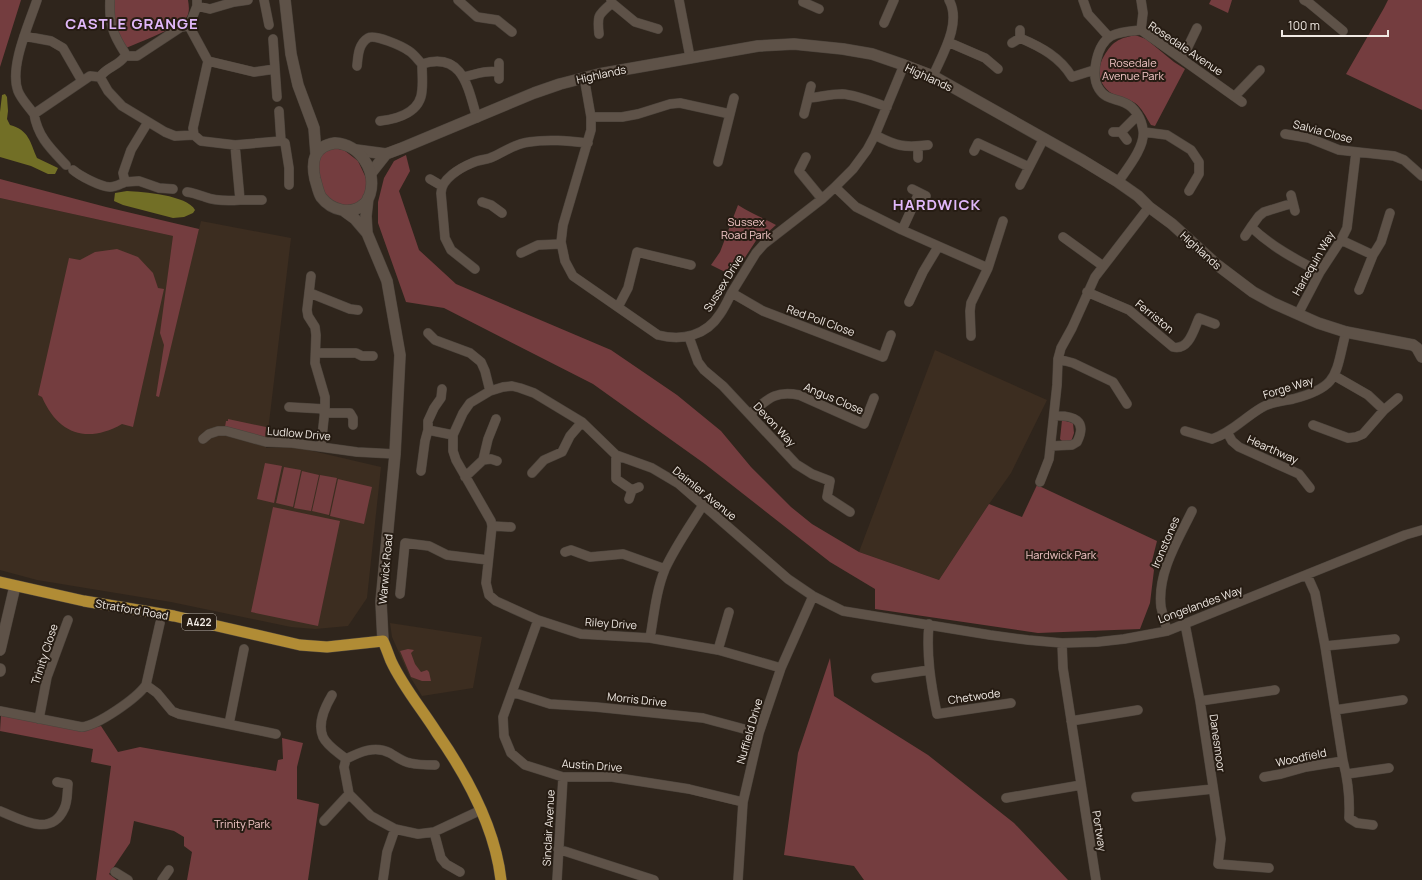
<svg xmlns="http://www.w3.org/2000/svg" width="1422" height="880" viewBox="0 0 1422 880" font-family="Manrope,sans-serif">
	<rect width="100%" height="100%" fill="#2f251c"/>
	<path fill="#3c2d20" d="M 0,198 L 196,241 L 201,221 L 291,238 L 266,448 L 286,447 L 304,449 L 381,467 L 367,598 L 348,626 L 315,629 L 291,627 L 171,602 L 37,580 L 0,570 Z
		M 935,350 L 1047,400 L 1011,473 L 989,504 L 939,580 L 859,552 Z
		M 390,623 L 482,637 L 473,688 L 422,696 L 409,675 L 392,637 Z"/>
	<path fill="#743d3f" d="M 0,0 L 21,0 L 0,67 Z
		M 112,0 L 188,0 C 189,6 190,13 186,18 C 180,27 137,43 126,48 L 113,26 Z
		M 1211,0 L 1232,0 L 1228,13 L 1209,4 Z
		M 1388,0 L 1422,0 L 1422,110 L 1346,74 L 1384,8 Z
		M 1135,35 L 1146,39 L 1174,62 L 1185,69 L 1155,126 L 1151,125 C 1146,117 1142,108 1135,103 C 1129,99 1123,99 1117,96 C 1101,90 1094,72 1104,56 C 1113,41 1118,39 1135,35 Z
		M 333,148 L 344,150 L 358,161 L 367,180 L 365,195 L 358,205 L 335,205 L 324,196 L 318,177 L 319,158 L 323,153 Z
		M 406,155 L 410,171 L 399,191 L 419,250 L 456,284 L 611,350 L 677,395 L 721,431 L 751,467 L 791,507 L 812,524 L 859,552 L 939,580 L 989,504 L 1022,517 L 1037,485 L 1157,541 L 1151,565 L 1154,570 L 1150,603 L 1140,629 L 1038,633 L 875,609 L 875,589 L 830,562 L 705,464 L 593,384 L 444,308 L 406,302 L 378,223 L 378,202 L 384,178 L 394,161 Z
		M 0,179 L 106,207 L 199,229 L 159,397 L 156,396 L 164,345 L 160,333 L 173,236 L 0,198 Z
		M 738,205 C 751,213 763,218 776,225 L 766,234 L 759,236 L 733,276 L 711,265 L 720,252 Z
		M 117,249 L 138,257 L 153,273 L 158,288 L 164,289 L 133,427 L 122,424 C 87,444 58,434 42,397 L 38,395 L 69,258 L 80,260 L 95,252 Z
		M 228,419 L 266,427 L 265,438 L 225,427 L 226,421 L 228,421 Z
		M 1062,420 L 1073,423 L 1074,433 L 1071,442 L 1064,443 L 1060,439 Z
		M 265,463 L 282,466 L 274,503 L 257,499 Z
		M 284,467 L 301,470 L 293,507 L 276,503 Z
		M 302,471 L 319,475 L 311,511 L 294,508 Z
		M 320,475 L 337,478 L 329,515 L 312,511 Z
		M 338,479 L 372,487 L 364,524 L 330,516 Z
		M 273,507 L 340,521 L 318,626 L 251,612 Z
		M 408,649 L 414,650 L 411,653 L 415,664 L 421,672 L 427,670 L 429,672 L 431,681 L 422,681 L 411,677 L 400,651 Z
		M 830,658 L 834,696 L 928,755 L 1014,823 L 1068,880 L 864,880 L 854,866 L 784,855 L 798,753 Z
		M 1,715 L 83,729 L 101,726 L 118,752 L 140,747 L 276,771 L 278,760 L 283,759 L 282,738 L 303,743 L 297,767 L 297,799 L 319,804 L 308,880 L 187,880 L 192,852 L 184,846 L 184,837 L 174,831 L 134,821 L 130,843 L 109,874 L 117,880 L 96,880 L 111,766 L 91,762 L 93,749 L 0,731 Z"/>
	<path fill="#726f26" d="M 5,94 L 7,97 L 8,111 L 7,119 L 10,125 C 29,130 30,142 37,158 L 58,168 L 55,174 L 48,174 L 31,166 L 0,157 L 0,112 L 2,95 Z
		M 127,191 C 143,192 187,195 195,210 L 193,213 L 184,217 L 173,218 L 123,205 L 114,201 L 115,193 Z"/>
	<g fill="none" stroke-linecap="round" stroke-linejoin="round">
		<g stroke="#4b433b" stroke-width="10">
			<path id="minor" d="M 37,0 C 29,24 9,67 18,91 C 21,99 29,107 34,114 L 90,76 L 100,77
				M 110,0 C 109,23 112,33 125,53 L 125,56
				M 264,0 L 269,25
				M 458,0 L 477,17 L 497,20 L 512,32
				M 679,0 L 690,57
				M 1083,0 L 1088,14 L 1109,37
				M 1304,0 L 1308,2 L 1343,31
				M 803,2 L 819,9
				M 612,3 L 635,22 L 658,29
				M 197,6 L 210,9 L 234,2 L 248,0
				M 884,23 L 894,0
				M 189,26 L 208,61 L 254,72 L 275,69 L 273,39
				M 1141,30 L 1143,13 L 1141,0
				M 599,34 C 597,15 598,15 612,3 L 611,0
				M 24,36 L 51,41 L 63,48 L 82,81
				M 1020,38 C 1041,47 1060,57 1072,77 L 1094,70
				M 948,42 L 985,58 L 998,69
				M 1012,43 L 1020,38 L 1020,30
				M 125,56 L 137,56 L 181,27 L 189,26 L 197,6 L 197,0
				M 1182,59 L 1197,28
				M 357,66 C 358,57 358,44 368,38 C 375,34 402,46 409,51 C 414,54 418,60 422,64 C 463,51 468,88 477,118
				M 275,69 L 277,97
				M 933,76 C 942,55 962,23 949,0
				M 100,77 L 108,91 L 122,106 L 165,132 L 175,136 L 194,135 L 201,141 L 235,145 L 281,141 L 279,111
				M 100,77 C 106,67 119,66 125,56
				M 464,77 C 476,74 486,70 499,72
				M 584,77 L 591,117 L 591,130 L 563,225 L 561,242 L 565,261 L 573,276 L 658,335 C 682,341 706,336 720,314 C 725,307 728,300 732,292 C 740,279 748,266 756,253 L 764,244 L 822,199 L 835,187 L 853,169 L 867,150 L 875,135 L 904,65
				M 499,79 L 499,63
				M 811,86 L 808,98 C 819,97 831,94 842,94 C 857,95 873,102 887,107
				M 1235,96 L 1260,70
				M 34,114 C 38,137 50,148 66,165
				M 804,114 L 808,98
				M 591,117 L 622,117 L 638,114 L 670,104 L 680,103 L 730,114
				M 380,121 C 398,119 421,112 422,90 C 423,82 422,73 422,64
				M 148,122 L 131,150 L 123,173 L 125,182 L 139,181 L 159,188 L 173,189
				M 1113,132 L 1121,132 L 1127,140
				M 1121,132 L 1138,115
				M 1144,132 L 1167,135 L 1191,150 L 1199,162 L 1199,174 L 1189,191
				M 1285,134 L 1309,138 L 1339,150 L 1394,156 L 1404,160 L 1422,176
				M 194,135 L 193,128 L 208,61
				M 875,135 C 896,146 904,148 928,145
				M 281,141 L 285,143 L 289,168 L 289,185
				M 974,151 L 978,143 L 1029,167
				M 806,157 L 799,171 L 822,199
				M 918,158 L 918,146
				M 718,162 L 734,98
				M 73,170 C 80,176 101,187 110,187 C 116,187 120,184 125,182
				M 430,179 L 442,186
				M 1118,182 C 1127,169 1146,146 1143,130 C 1142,120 1135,107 1125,103 C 1115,98 1106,100 1099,89 C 1090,75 1097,44 1111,36 C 1121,31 1131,31 1141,30 L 1242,102
				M 1020,185 L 1044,138
				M 835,187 L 856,207 L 902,230 L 988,268
				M 912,189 L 926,196
				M 187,192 C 194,193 199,195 205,197 C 216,201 229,201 240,200 L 235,145
				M 1291,195 L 1295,211
				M 240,200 L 262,200
				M 482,202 L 491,205 L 502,213
				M 1293,203 L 1264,212 L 1259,216 L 1251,227 C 1272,247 1295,259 1320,272
				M 902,230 L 919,193
				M 1245,236 L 1251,227
				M 1063,237 L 1103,266
				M 1341,240 L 1373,255
				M 521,253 L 538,245 L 561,244
				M 475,269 L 451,250 L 445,238 L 441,193 C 441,179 460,168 472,163 C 478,160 484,160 490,158 C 503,153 515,143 529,142 C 549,139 568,141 588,143
				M 311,276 L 307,310 L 308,316 L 315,327 L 316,335 L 315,363 L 325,397 L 325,409 L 321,446
				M 1359,290 L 1373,255 L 1381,242 L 1390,213
				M 1087,292 L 1129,310 L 1173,347 C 1189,351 1194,329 1199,318 L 1215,324
				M 310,293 L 350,309 L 358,310
				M 732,293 L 763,311 L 883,357 L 891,335
				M 909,302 L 923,272 L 938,247
				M 618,307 L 628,288 L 637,252 L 691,265
				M 1298,314 L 1320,272 L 1341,240 L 1347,228 L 1356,152
				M 428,333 L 435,340 L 470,353 L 481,362 L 485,371 L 490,391
				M 971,336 L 970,311 L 971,303 L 988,268 L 1003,221
				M 689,337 L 698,362 L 704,370 L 723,386 L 796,464 L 812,474 L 830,481 L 827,497 L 850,512
				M 316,353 L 356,353 L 362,356 L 373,356
				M 1058,359 L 1073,363 L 1113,382 L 1127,404
				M 1335,376 L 1368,395 L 1384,410
				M 289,407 L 325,409
				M 324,413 L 350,413 L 353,418 L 353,425
				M 750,414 C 767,400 774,390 799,395 L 864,424 L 874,398
				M 1313,425 L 1348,438 L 1356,437 L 1363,434 L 1384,410 L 1398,398
				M 428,430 L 453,435
				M 1185,431 L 1212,439 C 1231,433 1244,418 1261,408 C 1270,402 1282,401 1293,399 C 1340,387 1335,374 1346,332
				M 1227,432 L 1232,441 L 1239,447 L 1299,474 L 1310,488
				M 203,439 L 209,434 L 218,431 L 226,431 L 266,442 L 292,443 L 357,452 L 395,454
				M 1051,446 L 1072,445 L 1077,442 C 1088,420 1073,415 1054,416
				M 616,455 L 616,479 L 632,490
				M 483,460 L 491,459 L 497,461
				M 421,471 L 425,441 L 428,430 L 428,421 L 434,408 L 441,398 L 442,389
				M 532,473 L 544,460 L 562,452 L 570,436 L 582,422
				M 465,477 L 483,460 L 488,439 L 496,419
				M 1040,482 L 1049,459 L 1057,385 L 1058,359 L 1061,348 L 1072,328 L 1095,277 L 1149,207
				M 629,499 L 632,490 L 639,487
				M 492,526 L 511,527
				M 565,552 L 571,550 L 590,557 L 623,554 L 665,569
				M 1307,575 L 1315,593 L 1325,646 L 1343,761 C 1348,780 1350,799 1349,818 L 1357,823 L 1373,825
				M 400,594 L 405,543 L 429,546 L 447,555 L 488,560
				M 538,620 L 503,717 L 504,736 L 511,753 L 525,765 L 563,777 L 612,777 L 689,789 L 743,802
				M 929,624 C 926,655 931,684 937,714 L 1011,703
				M 1185,624 L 1200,701 L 1221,839 L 1218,864 L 1269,868
				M 1167,631 C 1165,623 1163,615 1161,607 C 1157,573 1178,540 1192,511
				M 650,638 C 654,615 656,591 665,569 C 675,547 690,526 703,505
				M 1062,643 L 1063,668 L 1096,880
				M 1325,646 L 1395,639
				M 718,650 L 729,612
				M 781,668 L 718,650 L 650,638 L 581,634 L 538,620 L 496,601 L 489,595 L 486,583 L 492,526 L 491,521 L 456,460 L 453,451 L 453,435 L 463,413 L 470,403 L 490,391 L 503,387 L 512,386 L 520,388 L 534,393 L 582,422 L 616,455 L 652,468 L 679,484 L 788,579 L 813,596 L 843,611 L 990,635 L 1028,640 L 1062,643 L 1097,642 L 1124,639 L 1167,631 L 1405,535 L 1422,530
				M 876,678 L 929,670
				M 146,685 L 157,693 L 172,711 L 179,714 L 276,734
				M 512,692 L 550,704 L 596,707 L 703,718 L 759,733
				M 332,695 C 325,707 317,723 323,737 C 327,746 339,753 346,759 L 344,767 L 349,794 L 371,816 L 395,829 L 418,834 L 434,832 L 481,810
				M 1200,701 L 1275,690
				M 1335,710 L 1403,700
				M 0,711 L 82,727 C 98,725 136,699 146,685 L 160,623
				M 39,719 L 47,677 L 68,620
				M 1071,721 L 1138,710
				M 229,724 L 244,649
				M 346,759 C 360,752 375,745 390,753 C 397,757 403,762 410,763 C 418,765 427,765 435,765
				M 1347,774 L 1389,768
				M 1264,777 L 1281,774 L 1306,767 L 1343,761
				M 1136,797 L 1213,789
				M 1006,798 L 1081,785
				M 0,811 C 20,819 51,838 64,809 C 68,802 67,792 68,784 L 57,782
				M 324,821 L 349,794
				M 434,832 L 441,858 L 446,864 L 460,872
				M 558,849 L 654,880
				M 115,872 L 128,880
				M 162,880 L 169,870
				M 383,880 L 387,852 L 395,829
				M 557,880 L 563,777
				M 738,880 L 743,802 L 759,733 L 781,668 L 813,596"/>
		</g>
		<g stroke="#4b433b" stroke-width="12">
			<path id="tertiary" d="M 356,150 L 386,154 L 402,148 L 534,93 L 560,84 L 599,74 L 758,46 L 794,44 L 843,49 L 872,54 L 904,65 L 933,76 L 1082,160 L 1118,182 L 1138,196 L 1149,207 L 1172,224 L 1216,264 L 1253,292 L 1273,303 L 1318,323 L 1346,332 L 1413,345 L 1417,348 L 1422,357
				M 371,173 L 386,154
				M 0,650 L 15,586
				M 0,669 L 0,671"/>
		</g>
		<g stroke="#4b433b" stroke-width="12">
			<path id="secondary" d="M 285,0 L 291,54 L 298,85 L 314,128 L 316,154
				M 335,143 C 360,144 377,171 370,194 C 369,197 367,202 364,204 C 351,216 331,210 321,197 C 318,192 317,185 315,179 C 311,161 314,146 335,143 Z
				M 344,211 L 355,219 L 367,233 L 387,281 L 400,355 L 395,454 L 381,602 L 383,641
				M 367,233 L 366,216 L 368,198"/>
		</g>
		<g stroke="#4b433b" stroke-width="12">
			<path id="primary" d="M 0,582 L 84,601 L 174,616 L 300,645 L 327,647 L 383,641 C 386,647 388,654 391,661 C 403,687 422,709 437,733 C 467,776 495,827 501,880"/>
		</g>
		<use href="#minor" stroke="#5e5248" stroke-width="9"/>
		<use href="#tertiary" stroke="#5e5248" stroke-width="11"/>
		<use href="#secondary" stroke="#5e5248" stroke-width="11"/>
		<use href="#primary" stroke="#b18c35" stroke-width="11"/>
	</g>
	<g text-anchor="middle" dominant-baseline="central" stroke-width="4" stroke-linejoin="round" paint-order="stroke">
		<rect fill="#261c13" stroke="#b3aca5" stroke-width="1" x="182" y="614" width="34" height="16" rx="3"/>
		<g font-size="10" font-weight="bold" fill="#f0e9e3">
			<text x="199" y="622">A422</text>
		</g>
		<g font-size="11" fill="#f0e9e3" stroke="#261c13">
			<text transform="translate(1186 48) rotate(34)">Rosedale Avenue</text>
			<text transform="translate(601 74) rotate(-12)">Highlands</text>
			<text transform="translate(929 77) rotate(25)">Highlands</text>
			<text transform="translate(1323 131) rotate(15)">Salvia Close</text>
			<text transform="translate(1201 250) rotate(42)">Highlands</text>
			<text transform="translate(1313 263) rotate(-60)">Harlequin Way</text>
			<text transform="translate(723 283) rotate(-58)">Sussex Drive</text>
			<text transform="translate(1155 316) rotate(39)">Ferriston</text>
			<text transform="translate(821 320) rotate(20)">Red Poll Close</text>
			<text transform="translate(1288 387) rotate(-17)">Forge Way</text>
			<text transform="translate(834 398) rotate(23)">Angus Close</text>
			<text transform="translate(775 424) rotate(47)">Devon Way</text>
			<text transform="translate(299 433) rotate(5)">Ludlow Drive</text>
			<text transform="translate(1273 449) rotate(24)">Hearthway</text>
			<text transform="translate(705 493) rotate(39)">Daimler Avenue</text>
			<text transform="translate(1165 542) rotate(-67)">Ironstones</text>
			<text transform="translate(385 569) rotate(-85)">Warwick Road</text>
			<text transform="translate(1200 604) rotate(-20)">Longelandes Way</text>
			<text transform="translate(132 609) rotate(10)">Stratford Road</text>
			<text transform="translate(611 623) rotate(4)">Riley Drive</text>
			<text transform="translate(44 654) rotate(-72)">Trinity Close</text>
			<text transform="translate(974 696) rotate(-8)">Chetwode</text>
			<text transform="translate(637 699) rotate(6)">Morris Drive</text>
			<text transform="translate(749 731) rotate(-74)">Nuffield Drive</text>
			<text transform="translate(1218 743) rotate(82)">Danesmoor</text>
			<text transform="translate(1301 757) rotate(-12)">Woodfield</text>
			<text transform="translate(592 765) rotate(4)">Austin Drive</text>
			<text transform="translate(548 828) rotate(-87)">Sinclair Avenue</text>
			<text transform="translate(1100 831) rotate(81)">Portway</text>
		</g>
		<g font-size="11" fill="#f2c6c6" stroke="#261c13">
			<text x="1133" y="62">Rosedale<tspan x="1133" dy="13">Avenue Park</tspan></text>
			<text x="746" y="221">Sussex<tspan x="746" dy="13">Road Park</tspan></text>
			<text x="1061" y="554">Hardwick Park</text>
			<text x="242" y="823">Trinity Park</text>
		</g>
		<g font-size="15" font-weight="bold" letter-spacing="1" fill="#e1b8fa" stroke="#261c13">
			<text x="132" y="23">CASTLE GRANGE</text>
			<text x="937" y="204">HARDWICK</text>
		</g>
	</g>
	<path d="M1282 30v6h106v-6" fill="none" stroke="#f0e9e3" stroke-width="2"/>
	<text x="1288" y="30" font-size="12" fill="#f0e9e3" stroke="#261c13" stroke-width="3" paint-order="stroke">100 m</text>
</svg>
